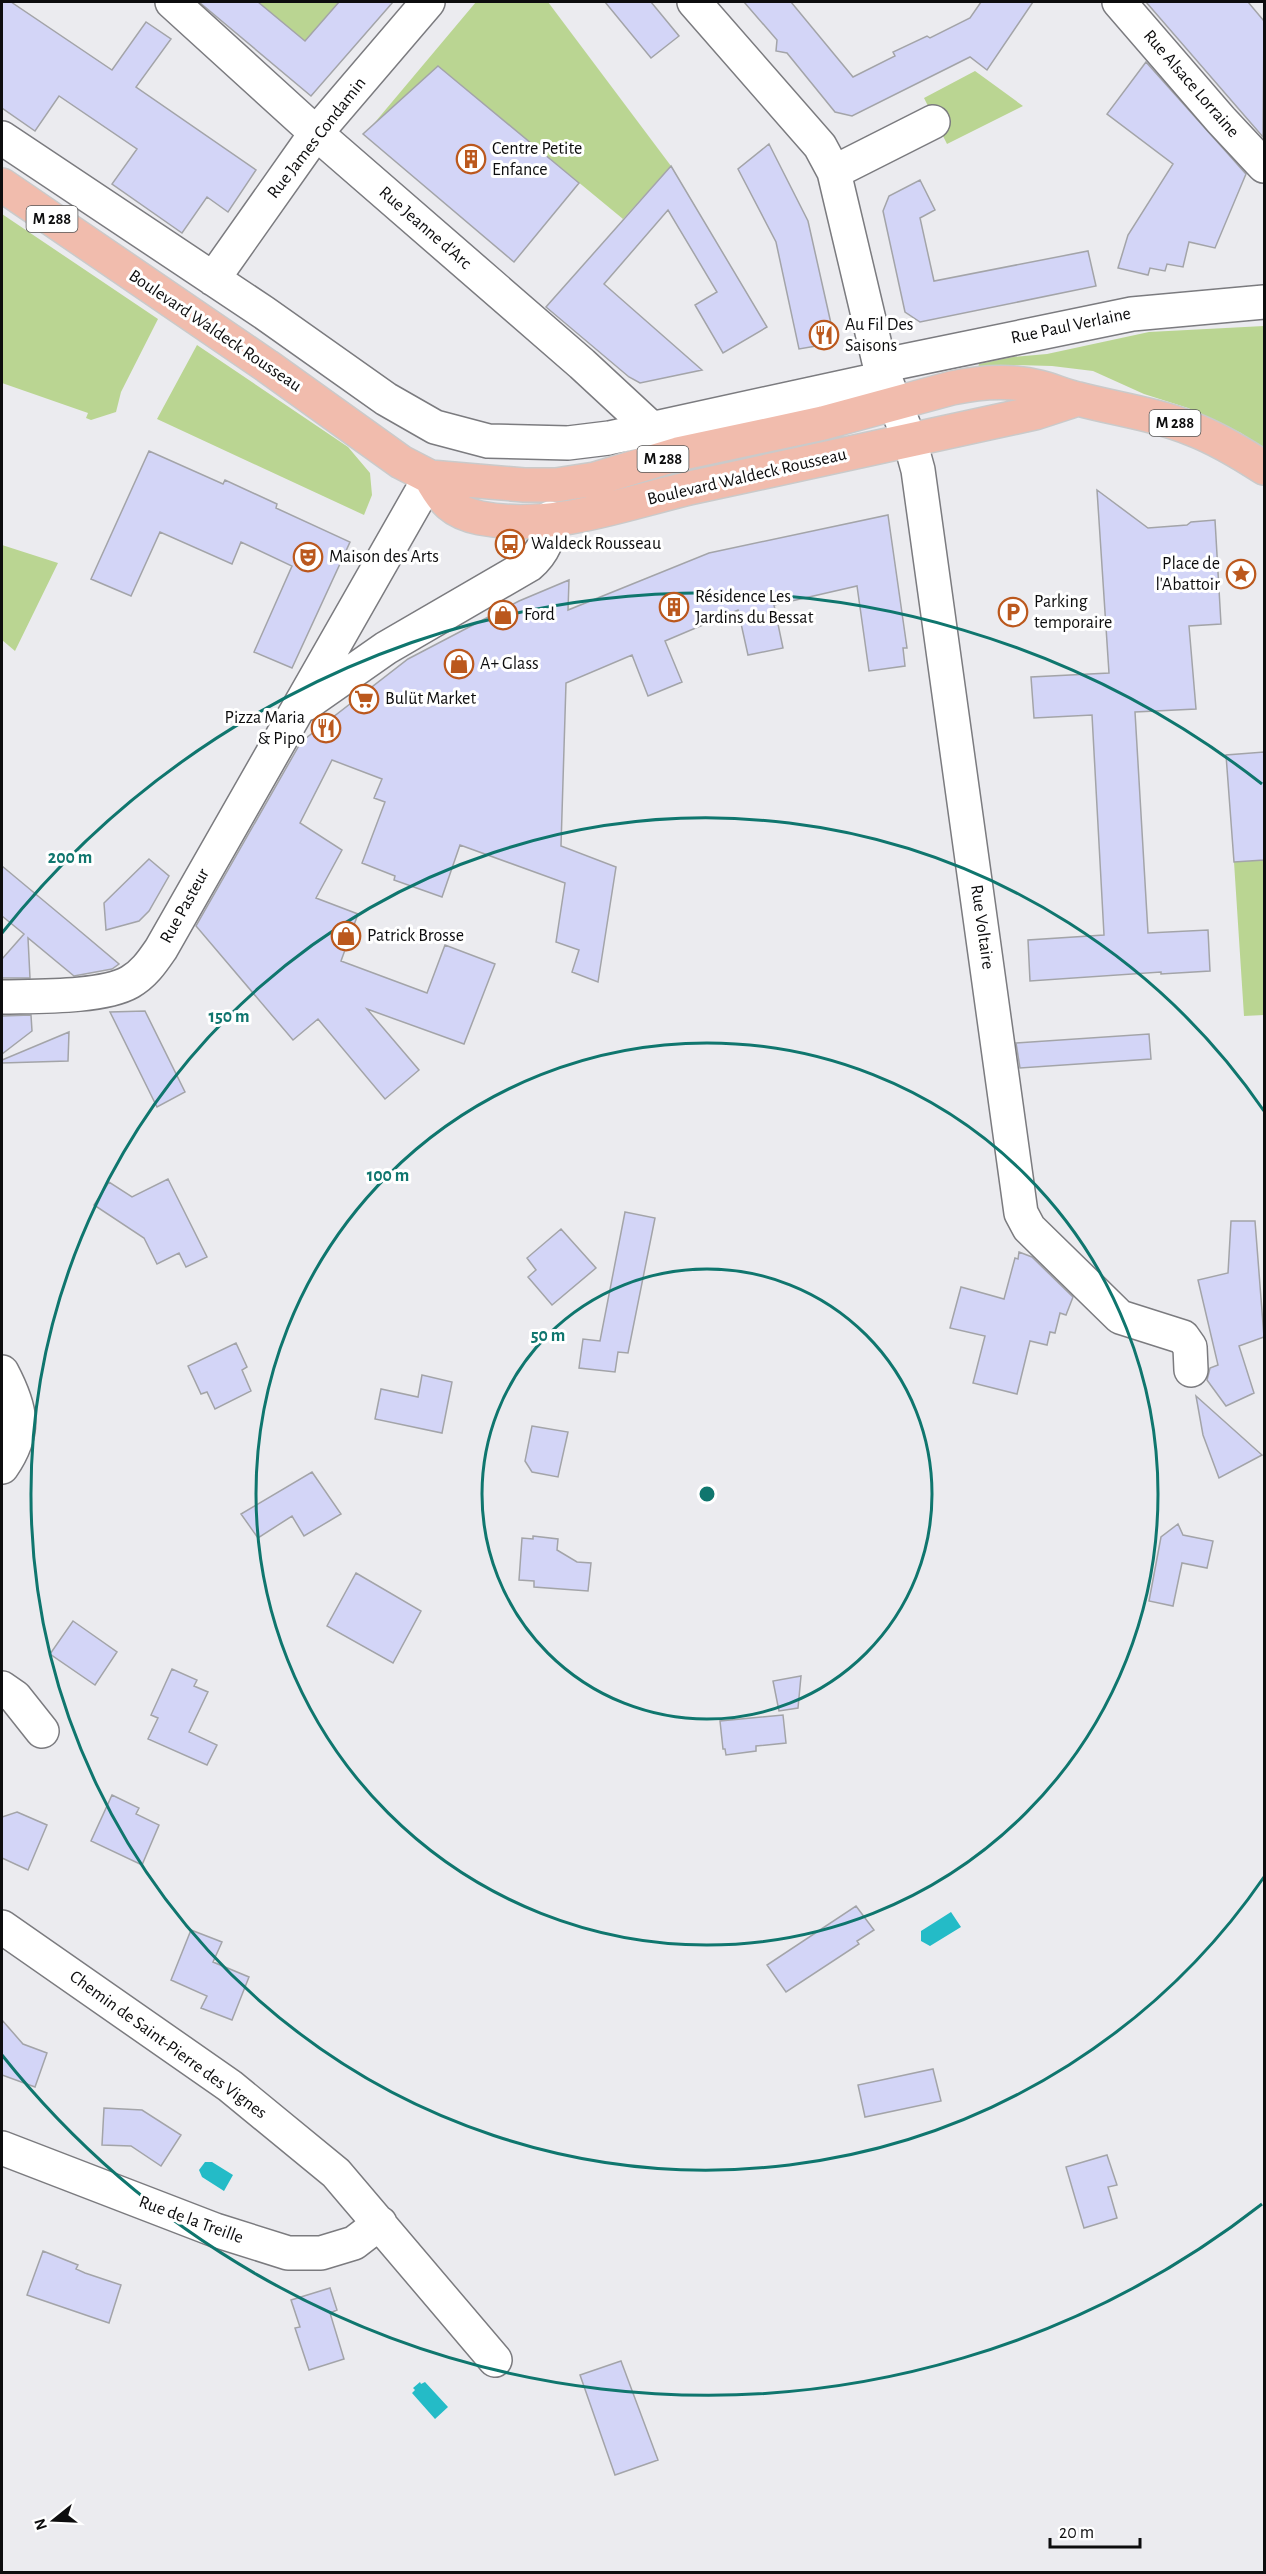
<svg xmlns="http://www.w3.org/2000/svg" width="1266" height="2574" viewBox="0 0 1266 2574" font-family="'Alegreya Sans',sans-serif">
	<rect width="100%" height="100%" fill="#ebebef"/>
	<path fill="#bad592" d="M 258,2 L 339,2 L 316,28 L 313,48 Z
		M 476,2 L 548,2 L 671,166 L 623,219 L 438,66 L 371,127 Z
		M 975,71 L 1023,106 L 947,144 L 924,98 Z
		M 2,214 L 158,319 L 121,392 L 116,412 L 91,420 L 86,418 L 88,413 L 2,383 Z
		M 1264,326 L 1264,449 L 1241,433 L 1188,408 L 1144,394 L 1093,371 L 1052,366 L 1016,365 L 978,368 L 979,364 L 1013,357 L 1047,354 L 1149,332 Z
		M 197,345 L 348,447 L 370,473 L 372,495 L 364,515 L 157,419 Z
		M 2,545 L 58,563 L 15,651 L 2,640 Z
		M 1264,860 L 1264,1015 L 1244,1016 L 1234,862 Z"/>
	<path fill="#24bbc7" d="M 951,1912 L 961,1927 L 930,1946 L 921,1941 L 921,1931 Z
		M 205,2162 L 212,2162 L 233,2175 L 224,2191 L 202,2177 L 199,2170 Z
		M 420,2382 L 421,2384 L 425,2382 L 448,2407 L 435,2419 L 412,2393 L 415,2390 L 413,2388 Z"/>
	<path fill="#d3d5f7" stroke="#a3a4a8" stroke-width="1.5" d="M 2,2 L 11,2 L 112,70 L 146,22 L 171,39 L 136,87 L 256,170 L 228,212 L 207,197 L 182,233 L 112,184 L 137,149 L 59,96 L 35,131 L 2,108 Z
		M 199,2 L 258,2 L 305,41 L 339,2 L 393,2 L 311,96 Z
		M 605,2 L 651,2 L 679,36 L 651,58 Z
		M 744,2 L 791,2 L 853,77 L 895,56 L 893,52 L 927,36 L 930,38 L 970,18 L 981,2 L 1033,2 L 987,70 L 970,57 L 852,116 L 835,112 L 787,53 L 776,51 L 777,40 Z
		M 1146,2 L 1248,2 L 1264,21 L 1263,137 Z
		M 1146,62 L 1246,174 L 1215,248 L 1189,242 L 1183,267 L 1167,264 L 1165,271 L 1150,268 L 1148,275 L 1118,268 L 1128,235 L 1173,164 L 1107,114 Z
		M 438,66 L 579,183 L 514,262 L 363,134 Z
		M 769,144 L 808,221 L 832,328 L 822,345 L 799,349 L 776,242 L 738,169 Z
		M 671,166 L 767,327 L 723,353 L 695,305 L 717,292 L 668,210 L 604,284 L 702,370 L 640,383 L 629,377 L 546,307 Z
		M 920,180 L 935,210 L 920,218 L 934,281 L 1088,251 L 1096,286 L 920,322 L 905,312 L 883,211 L 889,196 Z
		M 149,451 L 223,484 L 225,480 L 277,504 L 276,508 L 350,542 L 292,668 L 254,652 L 292,566 L 241,542 L 232,564 L 160,532 L 131,596 L 91,579 Z
		M 1097,490 L 1148,528 L 1187,525 L 1191,522 L 1215,520 L 1221,624 L 1189,626 L 1196,709 L 1135,712 L 1148,933 L 1208,930 L 1210,971 L 1161,974 L 1161,972 L 1030,981 L 1028,940 L 1104,935 L 1092,715 L 1034,718 L 1031,677 L 1109,673 Z
		M 888,515 L 907,648 L 903,648 L 905,666 L 869,671 L 857,586 L 774,605 L 783,648 L 748,655 L 738,610 L 665,641 L 682,682 L 648,696 L 632,655 L 566,683 L 561,846 L 616,867 L 598,982 L 572,972 L 579,950 L 556,942 L 565,883 L 460,845 L 442,897 L 394,880 L 395,876 L 362,863 L 385,802 L 374,798 L 382,779 L 332,760 L 300,823 L 342,850 L 316,898 L 358,914 L 341,961 L 427,993 L 445,945 L 495,964 L 464,1044 L 367,1009 L 419,1070 L 385,1099 L 318,1019 L 293,1040 L 196,926 L 301,742 L 408,659 L 519,601 L 569,580 L 568,610 L 709,553 Z
		M 1264,752 L 1264,860 L 1234,862 L 1226,755 Z
		M 149,859 L 169,876 L 149,911 L 139,921 L 106,930 L 104,903 Z
		M 2,866 L 68,921 L 119,964 L 112,969 L 74,976 L 28,938 L 30,978 L 2,978 L 2,959 L 24,934 L 2,916 Z
		M 145,1011 L 185,1092 L 157,1107 L 110,1012 Z
		M 31,1015 L 32,1031 L 2,1054 L 2,1016 Z
		M 69,1032 L 68,1061 L 2,1063 L 2,1060 Z
		M 1149,1034 L 1151,1059 L 1020,1068 L 1016,1043 Z
		M 168,1179 L 207,1257 L 186,1267 L 179,1253 L 157,1264 L 144,1238 L 94,1205 L 109,1182 L 132,1197 Z
		M 625,1212 L 655,1218 L 628,1353 L 618,1352 L 615,1372 L 579,1368 L 583,1339 L 600,1341 Z
		M 1231,1221 L 1255,1221 L 1264,1337 L 1239,1346 L 1254,1393 L 1226,1406 L 1207,1380 L 1210,1368 L 1218,1365 L 1198,1280 L 1228,1273 Z
		M 561,1229 L 596,1268 L 552,1305 L 528,1277 L 536,1270 L 527,1258 Z
		M 1019,1252 L 1032,1257 L 1073,1297 L 1066,1315 L 1060,1313 L 1055,1333 L 1050,1332 L 1047,1345 L 1030,1341 L 1017,1394 L 973,1383 L 985,1336 L 950,1328 L 961,1287 L 1004,1299 L 1015,1258 L 1018,1259 Z
		M 236,1343 L 247,1367 L 242,1370 L 251,1391 L 215,1409 L 207,1392 L 201,1394 L 188,1366 Z
		M 422,1375 L 452,1382 L 442,1433 L 375,1419 L 381,1389 L 418,1397 Z
		M 1196,1396 L 1262,1455 L 1219,1478 L 1203,1435 Z
		M 532,1426 L 568,1432 L 558,1477 L 532,1472 L 525,1461 Z
		M 312,1472 L 341,1514 L 304,1536 L 292,1516 L 258,1538 L 241,1514 Z
		M 1178,1524 L 1183,1535 L 1213,1541 L 1207,1568 L 1182,1563 L 1173,1606 L 1149,1601 L 1161,1537 Z
		M 533,1536 L 558,1539 L 557,1550 L 577,1562 L 591,1563 L 588,1591 L 534,1587 L 534,1581 L 519,1580 L 522,1538 L 533,1539 Z
		M 356,1573 L 421,1611 L 393,1663 L 327,1626 Z
		M 73,1621 L 117,1652 L 95,1685 L 50,1654 Z
		M 172,1669 L 197,1680 L 194,1686 L 208,1692 L 189,1732 L 217,1745 L 207,1765 L 148,1739 L 158,1718 L 151,1715 Z
		M 801,1676 L 798,1708 L 779,1711 L 773,1681 Z
		M 783,1715 L 786,1743 L 756,1746 L 756,1751 L 726,1755 L 725,1749 L 723,1749 L 720,1721 Z
		M 112,1795 L 139,1808 L 136,1814 L 159,1825 L 142,1865 L 91,1841 Z
		M 17,1812 L 47,1825 L 28,1870 L 2,1858 L 2,1817 Z
		M 856,1906 L 874,1930 L 857,1941 L 859,1944 L 786,1992 L 767,1965 Z
		M 191,1930 L 222,1942 L 213,1962 L 249,1977 L 232,2020 L 201,2008 L 207,1996 L 171,1980 Z
		M 2,2020 L 23,2044 L 47,2053 L 35,2087 L 2,2075 Z
		M 933,2069 L 941,2101 L 865,2117 L 858,2085 Z
		M 104,2108 L 142,2110 L 181,2135 L 161,2166 L 131,2146 L 102,2145 Z
		M 1107,2155 L 1117,2185 L 1108,2187 L 1117,2218 L 1084,2228 L 1066,2167 Z
		M 43,2251 L 78,2265 L 76,2269 L 85,2273 L 121,2285 L 109,2323 L 27,2295 Z
		M 330,2288 L 337,2310 L 330,2313 L 344,2359 L 309,2370 L 295,2328 L 300,2327 L 291,2300 Z
		M 621,2361 L 658,2460 L 615,2475 L 580,2375 Z"/>
	<g fill="none" stroke-linecap="round" stroke-linejoin="round">
		<g stroke="#7b7b7f" stroke-width="36">
			<path id="minor" d="M 172,2 L 316,133 L 582,364 L 664,440
				M 694,2 L 820,146 L 834,172 L 880,366 L 910,441 L 918,470 L 1021,1213 L 1029,1228 L 1120,1317 L 1183,1337 L 1190,1347 L 1191,1370
				M 1119,2 L 1221,120 L 1264,166
				M 2,138 L 263,312 L 386,399 L 435,427 L 488,441 L 568,443 L 609,438 L 884,378
				M 834,172 L 933,122
				M 213,279 L 316,133 L 428,2
				M 880,366 L 1132,314 L 1264,302
				M 306,704 L 386,648 L 529,565 C 543,553 550,537 550,518
				M 2,997 C 34,996 102,998 130,982 C 144,974 152,962 161,949 L 430,477
				M 2,1372 C 21,1408 27,1431 2,1467
				M 2,1688 L 15,1697 L 42,1731
				M 2,1927 L 230,2086 L 336,2173 L 495,2360
				M 2,2148 L 215,2230 L 288,2253 L 321,2253 L 354,2243 L 380,2223"/>
		</g>
		<g stroke="#cacaca" stroke-width="36">
			<path id="major" d="M 2,185 L 267,366 L 401,462 L 430,477 L 524,485 L 556,485 L 595,479 L 678,454 L 823,423 L 952,388 C 980,382 1011,380 1039,387 C 1052,390 1064,396 1078,399 C 1116,409 1155,414 1192,429 C 1218,439 1241,453 1264,468
				M 430,477 C 443,501 452,512 480,518 C 553,532 624,503 694,487 C 807,462 921,438 1035,413 L 1078,399"/>
		</g>
		<use href="#minor" stroke="#fff" stroke-width="33"/>
		<use href="#major" stroke="#f1bcad" stroke-width="33"/>
	</g>
	<g fill="none" stroke="#0f766e" stroke-width="3">
		<circle cx="707" cy="1494" r="225"/>
		<circle cx="707" cy="1494" r="451"/>
		<path d="M1264 1877A676 676 0 1 1 1264 1111"/>
		<path d="M1262 2204A901 901 0 0 1 2 2055M2 933A901 901 0 0 1 1262 784"/>
	</g>
	<defs>
		<g id="building-ring" transform="scale(1.5)"><circle r="9.5" fill="#fff" stroke="#bb581d" stroke-width="1.5"/><path d="M-4-6H4V6H1V3H-1V6H-4ZM-2.5-4.3h1.7v1.8h-1.7ZM.8-4.3h1.7v1.8H.8ZM-2.5-1h1.7V.8h-1.7ZM.8-1h1.7V.8H.8Z" fill="#bb581d"/></g>
		<g id="restaurant-ring" transform="scale(1.5)"><circle r="9.5" fill="#fff" stroke="#bb581d" stroke-width="1.5"/><path d="M-5-6h1v4h1v-4h1v4h1v-4h1v5L-1.5 .5V6h-2V.5L-5-1ZM5-6V6H3V1.5H1.5Q1.5-4 5-6Z" fill="#bb581d"/></g>
		<g id="bus-ring" transform="scale(1.5)"><circle r="9.5" fill="#fff" stroke="#bb581d" stroke-width="1.5"/><path d="M-5-6H5V4H4V6H2V4H-2V6H-4V4H-5ZM-3.5-4V0h7V-4ZM-3.5 1.2v1.5H-2V1.2ZM2 1.2v1.5H3.5V1.2Z" fill="#bb581d"/></g>
		<g id="theatre-ring" transform="scale(1.5)"><circle r="9.5" fill="#fff" stroke="#bb581d" stroke-width="1.5"/><path d="M-5-5.5Q0-4 5-5.5V0Q5 5 0 6Q-5 5-5 0ZM-3.3-2.5H-1v1.5H-3.3ZM1-2.5H3.3v1.5H1ZM-2.8 1Q0 5.5 2.8 1Z" fill="#bb581d"/></g>
		<g id="sight-ring" transform="scale(1.5)"><circle r="9.5" fill="#fff" stroke="#bb581d" stroke-width="1.5"/><path d="M0-6L1.8-2.2L6-1.7L2.9 1.2L3.7 5.4L0 3.3L-3.7 5.4L-2.9 1.2L-6-1.7L-1.8-2.2Z" fill="#bb581d"/></g>
		<g id="parking-ring" transform="scale(1.5)"><circle r="9.5" fill="#fff" stroke="#bb581d" stroke-width="1.5"/><path d="M-3.5-5.5H1a3.5 3.5 0 0 1 0 7H-1V5.5H-3.5ZM-1-3.4V-.6H.8a1.4 1.4 0 0 0 0-2.8Z" fill="#bb581d"/></g>
		<g id="shop-ring" transform="scale(1.5)"><circle r="9.5" fill="#fff" stroke="#bb581d" stroke-width="1.5"/><path d="M-5-2.5h2.3a2.7 3.5 0 0 1 5.4 0H5L5.5 6h-11ZM-1.5-2.5h3a1.5 2.3 0 0 0-3 0Z" fill="#bb581d"/></g>
		<g id="supermarket-ring" transform="scale(1.5)"><circle r="9.5" fill="#fff" stroke="#bb581d" stroke-width="1.5"/><path d="M-6-5.5h2.5l.6 2H6L4.5 2H-2.5L-4.4-4H-6ZM-1.5 3.2a1.3 1.3 0 1 0 .1 0ZM3 3.2a1.3 1.3 0 1 0 .1 0Z" fill="#bb581d"/></g>
	</defs>
	<g fill-rule="evenodd">
		<use href="#building-ring" x="471" y="159"/>
		<use href="#restaurant-ring" x="824" y="335"/>
		<use href="#bus-ring" x="510" y="544"/>
		<use href="#theatre-ring" x="308" y="557"/>
		<use href="#sight-ring" x="1241" y="574"/>
		<use href="#building-ring" x="674" y="607"/>
		<use href="#parking-ring" x="1013" y="612"/>
		<use href="#shop-ring" x="503" y="615"/>
		<use href="#shop-ring" x="459" y="664"/>
		<use href="#supermarket-ring" x="364" y="699"/>
		<use href="#restaurant-ring" x="326" y="728"/>
		<use href="#shop-ring" x="346" y="936"/>
	</g>
	<g text-anchor="middle" dominant-baseline="central" stroke-width="6" stroke-linejoin="round" paint-order="stroke">
		<g fill="#fff" stroke="#565656" stroke-width="1.5">
			<rect x="26.5" y="206" width="51" height="26" rx="4.5"/>
			<rect x="1149.5" y="410" width="51" height="26" rx="4.5"/>
			<rect x="637.5" y="446" width="51" height="26" rx="4.5"/>
		</g>
		<g font-size="16" font-weight="bold" fill="#0d0d0e">
			<text x="52" y="219">M 288</text>
			<text x="1175" y="423">M 288</text>
			<text x="663" y="459">M 288</text>
		</g>
		<g font-size="18" fill="#0d0d0e" stroke="#fff">
			<text transform="translate(1191 84) rotate(49)">Rue Alsace Lorraine</text>
			<text transform="translate(317 138) rotate(-52)">Rue James Condamin</text>
			<text transform="translate(425 228) rotate(41)">Rue Jeanne d'Arc</text>
			<text transform="translate(1071 326) rotate(-12)">Rue Paul Verlaine</text>
			<text transform="translate(215 331) rotate(34)">Boulevard Waldeck Rousseau</text>
			<text transform="translate(747 477) rotate(-13)">Boulevard Waldeck Rousseau</text>
			<text transform="translate(185 906) rotate(-61)">Rue Pasteur</text>
			<text transform="translate(982 927) rotate(82)">Rue Voltaire</text>
			<text transform="translate(168 2045) rotate(36)">Chemin de Saint-Pierre des Vignes</text>
			<text transform="translate(191 2220) rotate(20)">Rue de la Treille</text>
		</g>
		<g font-size="18" fill="#0d0d0e" stroke="#fff" text-anchor="start">
			<text x="492" y="149">Centre Petite<tspan x="492" dy="21">Enfance</tspan></text>
			<text x="845" y="325">Au Fil Des<tspan x="845" dy="21">Saisons</tspan></text>
			<text x="531" y="544">Waldeck Rousseau</text>
			<text x="329" y="557">Maison des Arts</text>
			<text x="1220" y="564" text-anchor="end">Place de<tspan x="1220" dy="21">l'Abattoir</tspan></text>
			<text x="695" y="597">Résidence Les<tspan x="695" dy="21">Jardins du Bessat</tspan></text>
			<text x="1034" y="602">Parking<tspan x="1034" dy="21">temporaire</tspan></text>
			<text x="524" y="615">Ford</text>
			<text x="480" y="664">A+ Glass</text>
			<text x="385" y="699">Bulüt Market</text>
			<text x="305" y="718" text-anchor="end">Pizza Maria<tspan x="305" dy="21">&amp; Pipo</tspan></text>
			<text x="367" y="936">Patrick Brosse</text>
		</g>
	</g>
	<circle cx="707" cy="1494" r="9" fill="#0f766e" stroke="#fff" stroke-width="3"/>
	<g font-size="18" text-anchor="middle" font-weight="bold" fill="#0f766e" stroke="#fff" stroke-width="6" stroke-linejoin="round" paint-order="stroke">
		<text x="70" y="863">200 m</text>
		<text x="229" y="1022">150 m</text>
		<text x="388" y="1181">100 m</text>
		<text x="548" y="1341">50 m</text>
	</g>
	<rect width="1266" height="2574" fill="none" stroke="#0d0d0e" stroke-width="6"/>
	<g transform="translate(54 2520) rotate(252)" stroke="#ffffff" stroke-width="4.5" paint-order="stroke">
	<path d="M0-4.5L10 22L0 15L-10 22Z" fill="#0d0d0e"/>
	<text y="-9" font-size="16" font-weight="bold" text-anchor="middle" fill="#0d0d0e">N</text>
	</g>
	<path d="M1050 2538v9h90v-9" fill="none" stroke="#0d0d0e" stroke-width="3"/>
	<text x="1059" y="2538" font-size="18" fill="#0d0d0e" stroke="#ffffff" stroke-width="4.5" paint-order="stroke">20 m</text>
</svg>
